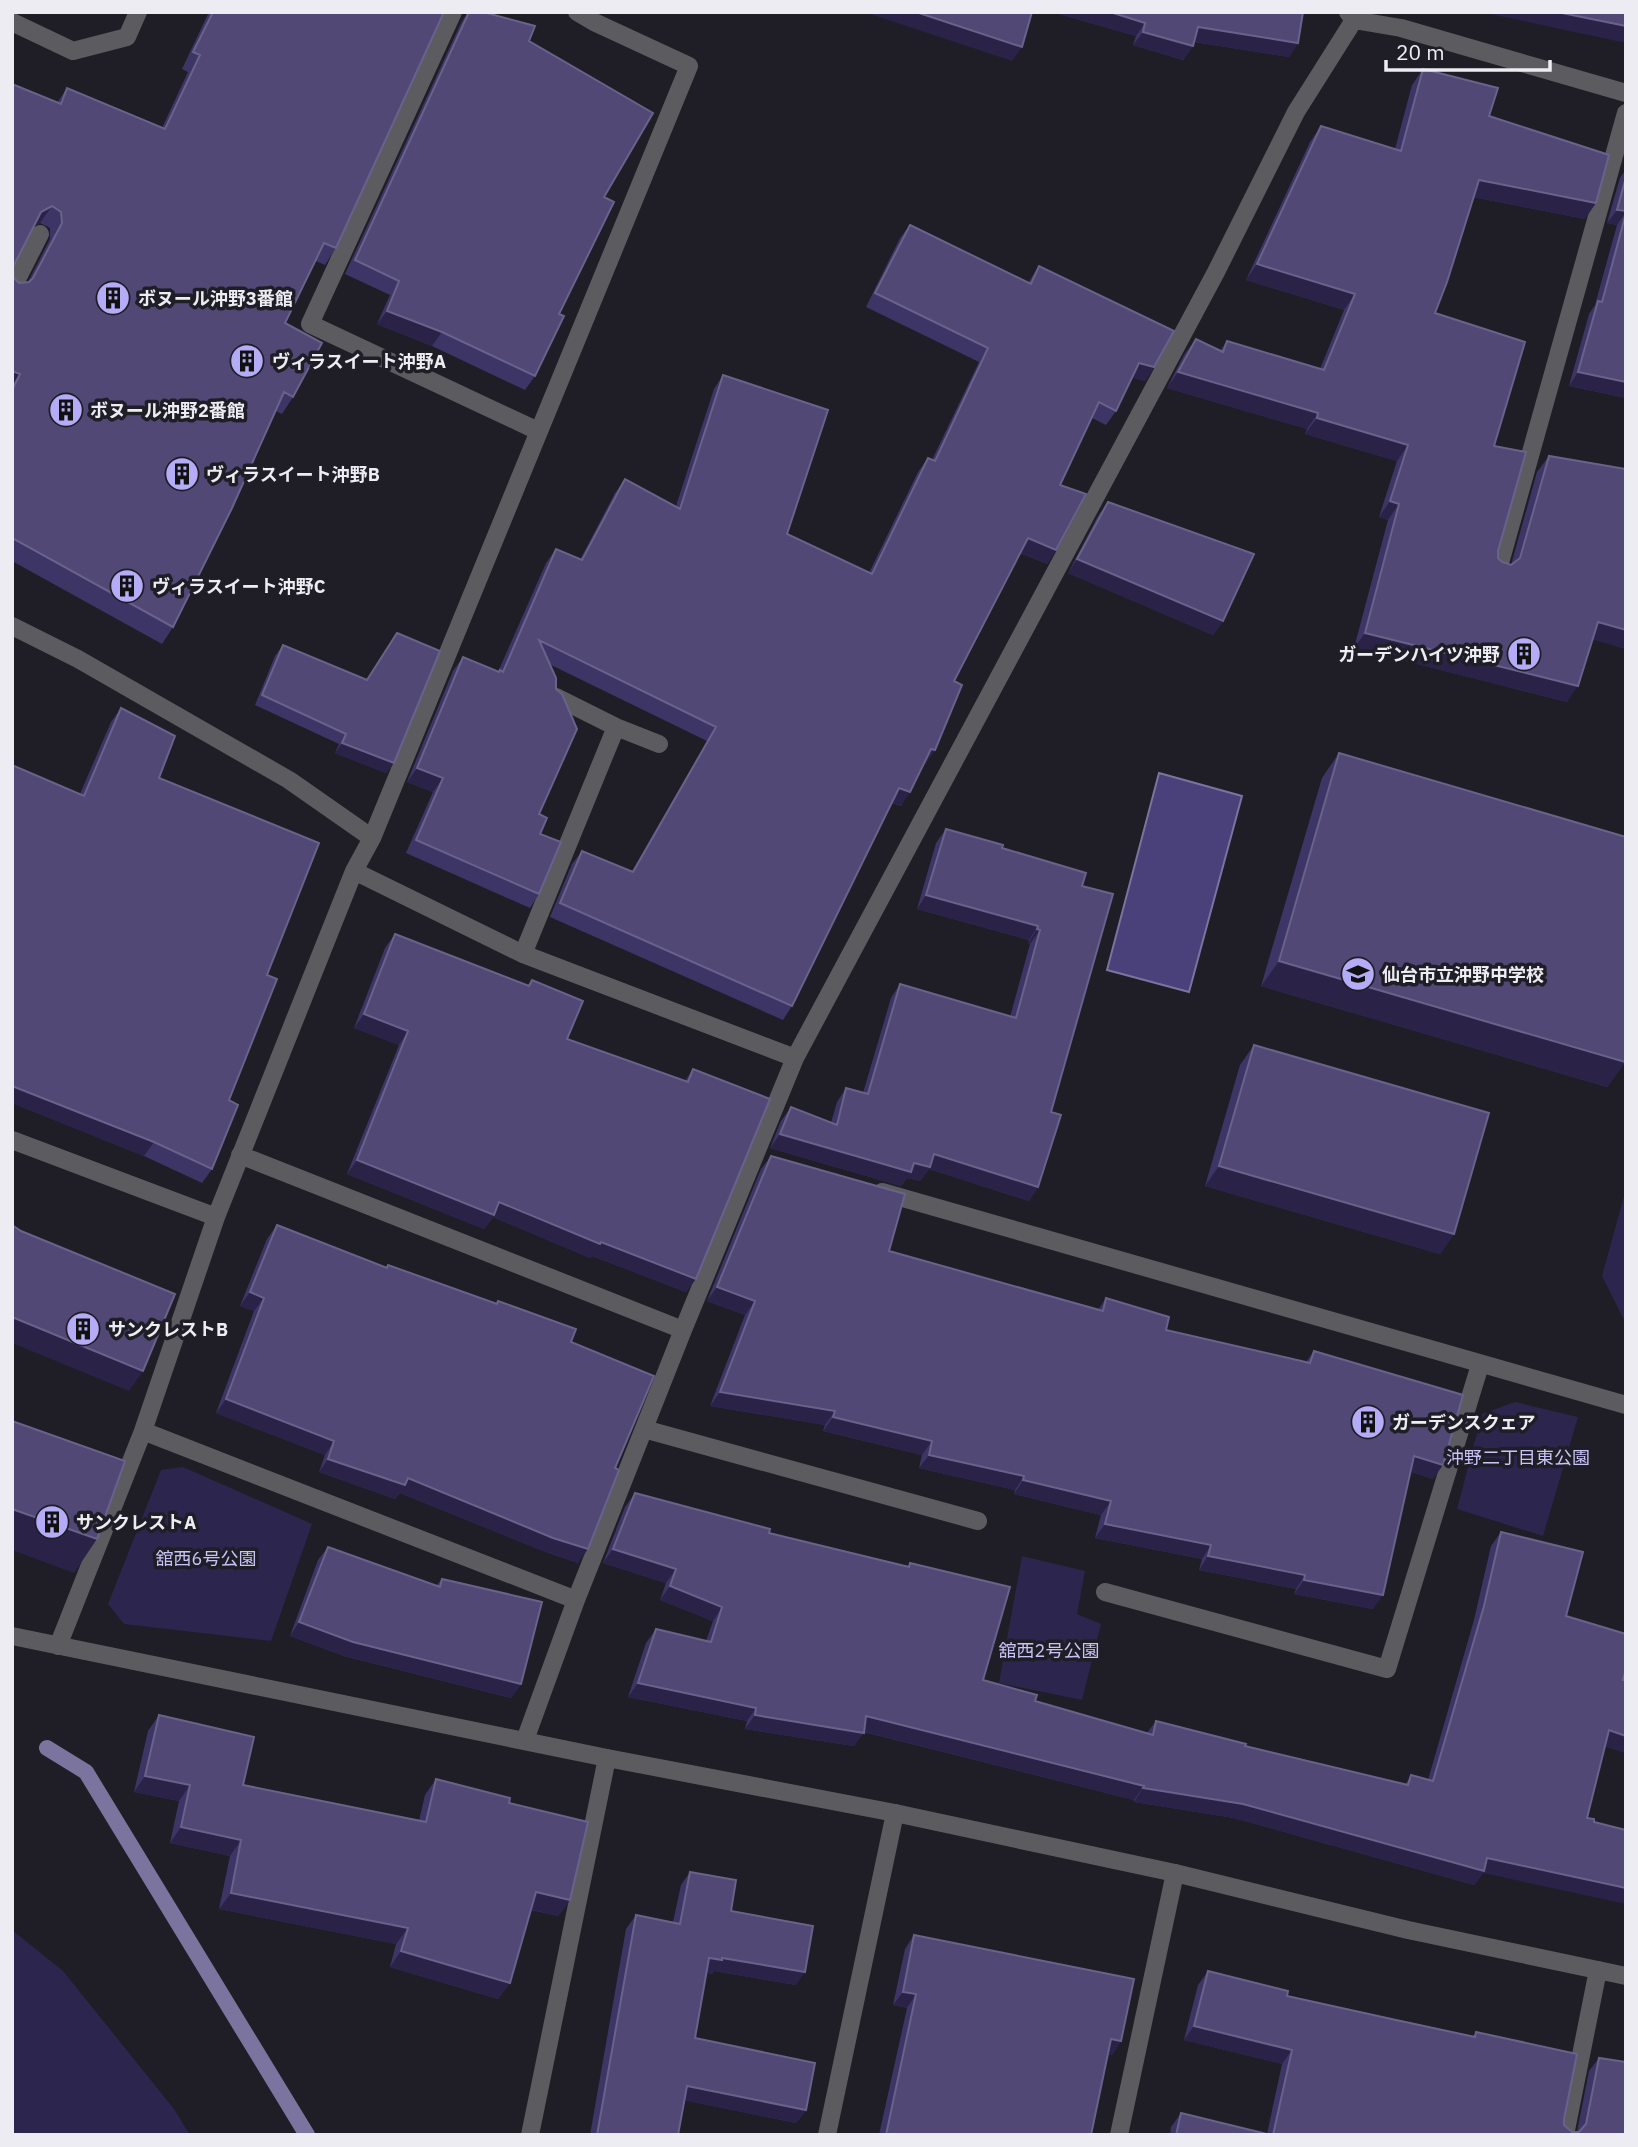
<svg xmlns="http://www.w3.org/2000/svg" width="1638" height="2147" viewBox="0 0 1638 2147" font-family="'IBM Plex Sans','Noto Sans JP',sans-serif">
	<rect width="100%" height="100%" fill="#1f1e26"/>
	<path fill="#2c254d" d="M 1626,1189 L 1626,1324 L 1602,1276 Z
		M 1515,1402 L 1578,1417 L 1543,1536 L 1457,1509 L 1482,1414 Z
		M 183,1467 L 312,1524 L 271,1641 L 124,1624 L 108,1604 L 161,1470 Z
		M 1022,1556 L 1085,1571 L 1077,1614 L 1101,1624 L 1082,1700 L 999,1683 Z
		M 12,1930 L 63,1971 L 174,2109 L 190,2135 L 12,2135 Z"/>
	<path fill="#4a417a" stroke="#7b749e" stroke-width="2" d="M 1159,773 L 1242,796 L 1189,992 L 1107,970 Z"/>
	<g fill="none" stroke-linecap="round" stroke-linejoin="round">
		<path stroke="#7b749e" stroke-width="16" d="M 47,1748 L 86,1772 L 307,2135"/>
		<path stroke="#5c5c60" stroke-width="18" d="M 12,22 L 73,51 L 127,37 L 138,12
			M 12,289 L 40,234
			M 1498,570 L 1626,113
			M 556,697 L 616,727
			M 523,954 L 616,727 L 659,744"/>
		<path stroke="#5c5c60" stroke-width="18" d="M 453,12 L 310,324 L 538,431
			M 1348,12 L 1354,20 L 1401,28 L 1626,93
			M 12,626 L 78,659 L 289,780 L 372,838 L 354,871 L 216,1217 L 143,1431 L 58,1646
			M 372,838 L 689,66 L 594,22 L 577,12
			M 354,871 L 523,954 L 795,1058
			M 12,1140 L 216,1217
			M 240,1155 L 683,1330
			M 882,1192 L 1626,1405
			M 644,1429 L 978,1521
			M 143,1431 L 576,1600
			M 1105,1592 L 1387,1669 L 1480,1365
			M 525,1740 L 576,1600 L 683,1330 L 795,1058 L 1216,272 L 1296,112 L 1354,20
			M 530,2135 L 607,1758
			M 827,2135 L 895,1813
			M 1119,2135 L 1175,1873
			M 1565,2135 L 1598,1970"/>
		<path stroke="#5c5c60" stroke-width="18" d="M 12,1636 L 607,1758 L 895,1813 L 1175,1873 L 1408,1930 L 1626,1976"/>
	</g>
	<path fill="#3e3567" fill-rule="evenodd" d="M 209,12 L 444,12 L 336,248 L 325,265 L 316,261 L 285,323 L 293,397 L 282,414 L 276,411 L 173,627 L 162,644 L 12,561 L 12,84 L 57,103 L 67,88 L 162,128 L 188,72 L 182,69 ZM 40,223 L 50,228 L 50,239 L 28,282 L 19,283 L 14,278 L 13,267 L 34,226 Z
		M 468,12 L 483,12 L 529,41 L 604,197 L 535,376 L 525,390 L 432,346 L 377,324 L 390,295 L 345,274 L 461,23 Z
		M 1052,12 L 1303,12 L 1298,43 L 1289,57 L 1194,42 L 1193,46 L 1183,60 L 1133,45 L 1136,36 Z
		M 1423,69 L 1489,116 L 1585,219 L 1473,197 L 1435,313 L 1494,446 L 1498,558 L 1502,562 L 1511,565 L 1537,472 L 1549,456 L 1626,469 L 1626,649 L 1593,639 L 1567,702 L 1354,648 L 1388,520 L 1379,517 L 1397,461 L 1305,434 L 1307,429 L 1167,388 L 1184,355 L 1196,339 L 1220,351 L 1227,341 L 1320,369 L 1344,310 L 1246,280 L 1310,142 L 1321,126 L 1395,149 L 1412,85 Z
		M 1626,169 L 1626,398 L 1569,386 L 1589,314 L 1595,305 L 1617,225 L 1607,223 L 1620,178 Z
		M 910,225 L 1028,283 L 1039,266 L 1154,367 L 1145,381 L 1132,377 L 1116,411 L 1106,425 L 1092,418 L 1060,485 L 1056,550 L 1047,564 L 1020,553 L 954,681 L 935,750 L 925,764 L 924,763 L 901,806 L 892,803 L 792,1006 L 783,1020 L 550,917 L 572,864 L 582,851 L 632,871 L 707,741 L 549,664 L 539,814 L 540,834 L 539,894 L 530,908 L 406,853 L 433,792 L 407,782 L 453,671 L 463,657 L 498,672 L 546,563 L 556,549 L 580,560 L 615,493 L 625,479 L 676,506 L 714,389 L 723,375 L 787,534 L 869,573 L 918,472 L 928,458 L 932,460 L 979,362 L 866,307 L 900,238 Z
		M 1108,502 L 1223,621 L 1213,635 L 1068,573 L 1098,516 Z
		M 397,633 L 394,763 L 386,773 L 335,753 L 339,744 L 255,705 L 275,656 L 283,645 L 366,680 Z
		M 121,708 L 267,975 L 229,1100 L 212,1169 L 202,1183 L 144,1156 L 12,1103 L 12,765 L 80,794 L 111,722 Z
		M 1339,753 L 1625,1062 L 1607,1087 L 1261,986 L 1322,778 Z
		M 946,829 L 1002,848 L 1082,886 L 1051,1112 L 1038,1187 L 1029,1201 L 929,1169 L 920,1181 L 907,1178 L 901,1186 L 770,1148 L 781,1121 L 791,1107 L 831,1123 L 837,1102 L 846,1088 L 863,1093 L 891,998 L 900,984 L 1010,1017 L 1030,944 L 1028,943 L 1029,940 L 917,909 L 936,843 Z
		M 395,934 L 528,986 L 532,980 L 567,1039 L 685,1081 L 693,1069 L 686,1292 L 592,1256 L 590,1258 L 493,1217 L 484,1229 L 347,1174 L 399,1045 L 354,1028 L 385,948 Z
		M 1254,1045 L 1454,1234 L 1440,1254 L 1205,1186 L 1240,1065 Z
		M 771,1156 L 889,1251 L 1098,1310 L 1106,1298 L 1166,1330 L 1306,1362 L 1314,1351 L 1433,1479 L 1411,1472 L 1373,1609 L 1294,1594 L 1296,1589 L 1199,1570 L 1202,1559 L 1095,1538 L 1101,1515 L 1014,1494 L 1015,1490 L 919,1468 L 922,1455 L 823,1431 L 825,1425 L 710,1406 L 745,1315 L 707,1301 L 761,1169 Z
		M 277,1225 L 386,1268 L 388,1265 L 496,1304 L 498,1301 L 571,1342 L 615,1468 L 578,1563 L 543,1551 L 400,1493 L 395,1499 L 319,1472 L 325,1455 L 216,1413 L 254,1311 L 240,1306 L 267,1239 Z
		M 635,1493 L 769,1533 L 908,1566 L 910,1563 L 983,1680 L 1035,1701 L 1147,1733 L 1156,1721 L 1245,1746 L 1405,1785 L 1411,1775 L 1428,1780 L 1474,1620 L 1491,1546 L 1501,1532 L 1566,1616 L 1623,1680 L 1626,1680 L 1626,1753 L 1605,1746 L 1483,1873 L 1474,1885 L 1234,1818 L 1134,1802 L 1134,1800 L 864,1732 L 854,1746 L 745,1729 L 747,1721 L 628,1697 L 646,1643 L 656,1629 L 706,1641 L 713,1621 L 660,1600 L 666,1583 L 603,1563 L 625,1507 Z
		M 328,1547 L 436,1586 L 442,1579 L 521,1684 L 511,1698 L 344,1656 L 290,1636 L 318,1560 Z
		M 159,1715 L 243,1785 L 419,1821 L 425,1795 L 436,1779 L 509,1803 L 570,1900 L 558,1916 L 531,1910 L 510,1983 L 498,1999 L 390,1967 L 396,1944 L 219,1909 L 230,1856 L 170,1843 L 179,1801 L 134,1792 L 148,1731 Z
		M 690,1872 L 731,1911 L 796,1985 L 714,1971 L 712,1974 L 707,1972 L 695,2038 L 806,2110 L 796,2123 L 684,2100 L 678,2135 L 590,2135 L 626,1929 L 636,1915 L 673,1922 L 681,1885 Z
		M 914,1935 L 1121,2041 L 1112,2055 L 1108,2054 L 1091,2135 L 879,2135 L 907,2008 L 893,2005 L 905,1949 Z
		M 1208,1971 L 1287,1996 L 1473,2036 L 1476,2032 L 1564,2119 L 1564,2125 L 1572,2132 L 1577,2132 L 1589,2071 L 1599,2058 L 1626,2135 L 1170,2135 L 1171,2127 L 1181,2113 L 1267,2134 L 1282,2064 L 1184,2040 L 1198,1985 Z"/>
	<path fill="#2a2347" d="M 864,12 L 916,12 L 1022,47 L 1012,61 Z
		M 1052,12 L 1110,12 L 1145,23 L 1136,36 Z
		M 1481,12 L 1557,12 L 1626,26 L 1626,43 Z
		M 1198,27 L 1298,43 L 1289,57 L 1188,41 Z
		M 1143,32 L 1193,46 L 1183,60 L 1133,45 Z
		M 1479,180 L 1596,203 L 1585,219 L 1468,196 Z
		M 52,206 L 40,223 L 30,229 L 41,212 Z
		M 1617,210 L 1626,212 L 1617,225 L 1607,223 Z
		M 1257,264 L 1355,294 L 1344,310 L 1246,280 Z
		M 387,311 L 442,332 L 432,346 L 377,324 Z
		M 1139,363 L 1154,367 L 1145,381 L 1129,377 Z
		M 12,371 L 20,374 L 12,385 Z
		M 1178,372 L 1318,413 L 1307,429 L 1167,388 Z
		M 1578,372 L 1626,382 L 1626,398 L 1569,386 Z
		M 1317,418 L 1408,445 L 1397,461 L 1305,434 Z
		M 1390,501 L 1399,504 L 1388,520 L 1379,517 Z
		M 1028,538 L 1056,550 L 1047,564 L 1018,552 Z
		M 1077,559 L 1223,621 L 1213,635 L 1068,573 Z
		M 1598,622 L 1626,630 L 1626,649 L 1587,638 Z
		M 1365,633 L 1578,686 L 1567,702 L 1354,648 Z
		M 342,743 L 394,763 L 386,773 L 335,753 Z
		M 931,749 L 935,750 L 925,764 L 921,762 Z
		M 417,768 L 443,778 L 433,792 L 407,782 Z
		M 899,788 L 910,792 L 901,806 L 890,802 Z
		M 926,895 L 1038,926 L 1029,940 L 917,909 Z
		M 1037,929 L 1040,930 L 1030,944 L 1028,943 Z
		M 1279,961 L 1625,1062 L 1607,1087 L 1261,986 Z
		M 364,1014 L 408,1031 L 399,1045 L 354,1028 Z
		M 12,1086 L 154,1142 L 144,1156 L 12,1103 Z
		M 780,1134 L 934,1154 L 1038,1187 L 1029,1201 L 929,1169 L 920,1181 L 907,1178 L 901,1186 L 770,1148 Z
		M 357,1160 L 499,1202 L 696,1279 L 686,1292 L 592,1256 L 590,1258 L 493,1217 L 484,1229 L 347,1174 Z
		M 1219,1166 L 1454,1234 L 1440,1254 L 1205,1186 Z
		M 717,1287 L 755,1301 L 745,1315 L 707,1301 Z
		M 250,1292 L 264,1298 L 254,1311 L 240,1306 Z
		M 12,1317 L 143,1371 L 129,1391 L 12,1343 Z
		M 720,1392 L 835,1411 L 825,1425 L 710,1406 Z
		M 226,1399 L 334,1441 L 325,1455 L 216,1413 Z
		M 833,1417 L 932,1441 L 922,1455 L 823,1431 Z
		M 929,1455 L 1024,1476 L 1015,1490 L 919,1468 Z
		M 1414,1456 L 1443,1465 L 1433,1479 L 1405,1470 Z
		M 328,1459 L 408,1478 L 588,1549 L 578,1563 L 543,1551 L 400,1493 L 395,1499 L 319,1472 Z
		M 1023,1480 L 1111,1501 L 1101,1515 L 1014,1494 Z
		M 12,1509 L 97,1539 L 74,1573 L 12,1550 Z
		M 1105,1524 L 1211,1545 L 1202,1559 L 1095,1538 Z
		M 613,1549 L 676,1569 L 666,1583 L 603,1563 Z
		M 1208,1556 L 1305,1575 L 1296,1589 L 1199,1570 Z
		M 1304,1580 L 1383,1595 L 1373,1609 L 1294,1594 Z
		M 670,1586 L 722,1607 L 713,1621 L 660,1600 Z
		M 299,1622 L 521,1684 L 511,1698 L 344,1656 L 290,1636 Z
		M 638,1683 L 756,1708 L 747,1721 L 628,1697 Z
		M 755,1715 L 864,1733 L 854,1746 L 745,1729 Z
		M 866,1716 L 1144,1786 L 1134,1800 L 857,1730 Z
		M 1609,1730 L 1626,1736 L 1626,1753 L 1600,1744 Z
		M 145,1776 L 190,1785 L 179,1801 L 134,1792 Z
		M 1143,1788 L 1243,1804 L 1626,1888 L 1626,1904 L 1483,1873 L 1474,1885 L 1234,1818 L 1134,1802 Z
		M 181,1827 L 241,1840 L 230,1856 L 170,1843 Z
		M 536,1892 L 570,1900 L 558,1916 L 525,1908 Z
		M 231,1893 L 408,1928 L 396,1944 L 219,1909 Z
		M 401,1951 L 510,1983 L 498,1999 L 390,1967 Z
		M 709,1958 L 722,1958 L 805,1972 L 796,1985 L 714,1971 L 712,1974 L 700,1971 Z
		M 903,1992 L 916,1994 L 907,2008 L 893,2005 Z
		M 1194,2026 L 1292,2050 L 1282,2064 L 1184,2040 Z
		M 1111,2039 L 1121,2041 L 1112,2055 L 1101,2053 Z
		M 687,2086 L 806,2110 L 796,2123 L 678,2099 Z"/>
	<path fill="#514876" stroke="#69628a" stroke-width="2" fill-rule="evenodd" d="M 213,12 L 444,12 L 336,248 L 324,243 L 285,323 L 322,343 L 293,397 L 284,392 L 232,508 L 173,627 L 12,538 L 12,390 L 20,374 L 12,371 L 12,84 L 61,104 L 67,88 L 165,129 L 200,55 L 193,52 ZM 52,206 L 61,212 L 62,223 L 33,278 L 29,282 L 19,283 L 14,278 L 13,267 L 41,212 Z
		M 469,12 L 483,12 L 535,26 L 529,41 L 653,113 L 604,197 L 614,202 L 559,314 L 564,316 L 535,376 L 442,332 L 387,311 L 399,281 L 355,260 Z
		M 916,12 L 1032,12 L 1022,47 Z
		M 1110,12 L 1303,12 L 1298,43 L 1198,27 L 1193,46 L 1143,32 L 1145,23 Z
		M 1557,12 L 1626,12 L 1626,26 Z
		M 1423,69 L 1498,88 L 1489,116 L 1609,155 L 1596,203 L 1479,180 L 1447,282 L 1435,313 L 1525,342 L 1494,446 L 1526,452 L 1498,551 L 1498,558 L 1502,562 L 1511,565 L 1520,558 L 1549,456 L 1626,469 L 1626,630 L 1598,622 L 1578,686 L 1365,633 L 1399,504 L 1390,501 L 1408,445 L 1317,418 L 1318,413 L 1178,372 L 1196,339 L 1223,352 L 1227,341 L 1324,370 L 1355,294 L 1257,264 L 1321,126 L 1401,151 Z
		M 1626,177 L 1626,211 L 1617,210 Z
		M 1626,213 L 1626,382 L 1578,372 L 1598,301 L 1602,302 Z
		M 910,225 L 1031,284 L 1039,266 L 1174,331 L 1154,367 L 1139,363 L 1116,411 L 1099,402 L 1060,485 L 1086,494 L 1056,550 L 1028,538 L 954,681 L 962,685 L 935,750 L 931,749 L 910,792 L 899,788 L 792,1006 L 560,903 L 582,851 L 633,872 L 716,727 L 539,640 L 556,678 L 556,689 L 562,694 L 577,729 L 539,814 L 547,818 L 540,834 L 561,842 L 539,894 L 416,840 L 443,778 L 417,768 L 463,657 L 499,672 L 500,670 L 503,672 L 556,549 L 582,560 L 625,479 L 680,509 L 723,375 L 828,410 L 787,534 L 872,574 L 928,458 L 935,461 L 988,348 L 875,293 Z
		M 1108,502 L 1254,554 L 1223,621 L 1077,559 Z
		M 397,633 L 440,651 L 394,763 L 342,743 L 346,734 L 262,695 L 283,645 L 367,680 Z
		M 121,708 L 175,736 L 159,778 L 319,843 L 267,975 L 277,979 L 229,1100 L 238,1105 L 212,1169 L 154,1142 L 12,1086 L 12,765 L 84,796 Z
		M 1339,753 L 1626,837 L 1625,1062 L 1279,961 Z
		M 946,829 L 1003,845 L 1002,848 L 1086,873 L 1082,886 L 1113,894 L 1051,1112 L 1061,1115 L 1038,1187 L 934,1154 L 930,1167 L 914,1163 L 911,1172 L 780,1134 L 791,1107 L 837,1125 L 846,1088 L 868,1094 L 900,984 L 1016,1018 L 1040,930 L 1037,929 L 1038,926 L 926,895 Z
		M 395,934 L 529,986 L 532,980 L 583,1001 L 567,1039 L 688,1082 L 693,1069 L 770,1099 L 696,1279 L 601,1242 L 600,1244 L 499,1202 L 494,1215 L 357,1160 L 408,1031 L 364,1014 Z
		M 1254,1045 L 1489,1113 L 1454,1234 L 1219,1166 Z
		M 771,1156 L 905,1194 L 889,1251 L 1103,1311 L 1106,1298 L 1169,1317 L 1166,1330 L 1310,1363 L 1314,1351 L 1463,1395 L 1443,1465 L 1414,1456 L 1383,1595 L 1304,1580 L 1305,1575 L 1208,1556 L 1211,1545 L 1105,1524 L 1111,1501 L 1023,1480 L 1024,1476 L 929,1455 L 932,1441 L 833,1417 L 835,1411 L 720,1392 L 755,1301 L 717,1287 Z
		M 12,1225 L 21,1231 L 175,1294 L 143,1371 L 12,1317 Z
		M 277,1225 L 387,1268 L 388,1265 L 497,1304 L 498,1301 L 576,1329 L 571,1342 L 654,1376 L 615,1468 L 619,1470 L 588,1549 L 553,1538 L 408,1478 L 405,1485 L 328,1459 L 334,1441 L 226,1399 L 264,1298 L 250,1292 Z
		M 12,1421 L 125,1461 L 97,1539 L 12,1509 Z
		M 635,1493 L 770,1529 L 769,1533 L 909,1567 L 910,1563 L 1010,1587 L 983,1680 L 1037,1695 L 1035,1701 L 1153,1735 L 1156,1721 L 1246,1744 L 1245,1746 L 1408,1785 L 1411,1775 L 1433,1781 L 1484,1606 L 1501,1532 L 1583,1552 L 1566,1616 L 1626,1634 L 1626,1668 L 1623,1680 L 1626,1680 L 1626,1736 L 1609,1730 L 1587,1818 L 1594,1819 L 1594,1822 L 1626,1830 L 1626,1888 L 1487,1858 L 1484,1871 L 1243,1804 L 1143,1788 L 1144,1786 L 866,1716 L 864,1733 L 755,1715 L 756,1708 L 638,1683 L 656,1629 L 711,1642 L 722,1607 L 670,1586 L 676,1569 L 613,1549 Z
		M 328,1547 L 440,1587 L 442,1579 L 542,1602 L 521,1684 L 353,1642 L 299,1622 Z
		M 159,1715 L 254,1737 L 243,1785 L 426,1822 L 436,1779 L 510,1798 L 509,1803 L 588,1822 L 570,1900 L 536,1892 L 510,1983 L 401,1951 L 408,1928 L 231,1893 L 241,1840 L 181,1827 L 190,1785 L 145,1776 Z
		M 690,1872 L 736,1880 L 731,1911 L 813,1926 L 805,1972 L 722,1958 L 722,1960 L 709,1958 L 695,2038 L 815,2063 L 806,2110 L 687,2086 L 678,2135 L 597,2135 L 636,1915 L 680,1924 Z
		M 914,1935 L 1134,1979 L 1121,2041 L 1111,2039 L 1091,2135 L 886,2135 L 916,1994 L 903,1992 Z
		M 1208,1971 L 1288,1991 L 1287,1996 L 1396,2020 L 1475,2037 L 1476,2032 L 1577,2054 L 1564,2119 L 1564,2125 L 1572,2132 L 1579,2132 L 1586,2124 L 1599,2058 L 1626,2062 L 1626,2135 L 1273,2135 L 1292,2050 L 1194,2026 Z
		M 1181,2113 L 1271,2135 L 1176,2135 Z"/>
	<defs>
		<g id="building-disc" transform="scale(1.75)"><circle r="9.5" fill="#b5acf8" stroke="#1f1e26"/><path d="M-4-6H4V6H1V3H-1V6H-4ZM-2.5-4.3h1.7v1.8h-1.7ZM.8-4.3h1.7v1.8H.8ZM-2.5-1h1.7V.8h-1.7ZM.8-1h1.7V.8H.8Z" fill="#111"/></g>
		<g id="school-disc" transform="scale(1.75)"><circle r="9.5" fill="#b5acf8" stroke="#1f1e26"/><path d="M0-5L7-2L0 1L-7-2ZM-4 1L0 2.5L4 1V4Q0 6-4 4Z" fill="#111"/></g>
	</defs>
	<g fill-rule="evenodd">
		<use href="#building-disc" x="113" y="298"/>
		<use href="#building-disc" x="247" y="361"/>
		<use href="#building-disc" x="66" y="410"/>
		<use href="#building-disc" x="182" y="474"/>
		<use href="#building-disc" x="127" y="586"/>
		<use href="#building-disc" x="1524" y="654"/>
		<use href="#school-disc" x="1358" y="974"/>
		<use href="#building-disc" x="83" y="1329"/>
		<use href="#building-disc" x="1368" y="1422"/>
		<use href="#building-disc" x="52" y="1522"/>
	</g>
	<g text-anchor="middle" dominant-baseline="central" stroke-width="7" stroke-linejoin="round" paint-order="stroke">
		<g font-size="18" font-weight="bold" fill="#ececf2" stroke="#1f1e26" text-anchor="start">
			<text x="138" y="298">ボヌール沖野3番館</text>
			<text x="272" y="361">ヴィラスイート沖野A</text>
			<text x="90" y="410">ボヌール沖野2番館</text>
			<text x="206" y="474">ヴィラスイート沖野B</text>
			<text x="152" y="586">ヴィラスイート沖野C</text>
			<text x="1500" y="654" text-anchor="end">ガーデンハイツ沖野</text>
			<text x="1382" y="974">仙台市立沖野中学校</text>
			<text x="108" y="1329">サンクレストB</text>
			<text x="1392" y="1422">ガーデンスクェア</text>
			<text x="76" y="1522">サンクレストA</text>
		</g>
		<g font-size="18" fill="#c7c2f7" stroke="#1f1e26">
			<text x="1518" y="1457">沖野二丁目東公園</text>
			<text x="206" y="1558">舘西6号公園</text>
			<text x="1049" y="1650">舘西2号公園</text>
		</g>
	</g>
	<rect width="1638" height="2147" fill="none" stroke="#ececf2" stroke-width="28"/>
	<path d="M1386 60v10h164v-10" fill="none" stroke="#ececf2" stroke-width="3.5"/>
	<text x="1396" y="60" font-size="21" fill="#ececf2" stroke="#1f1e26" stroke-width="5" paint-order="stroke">20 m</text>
</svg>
